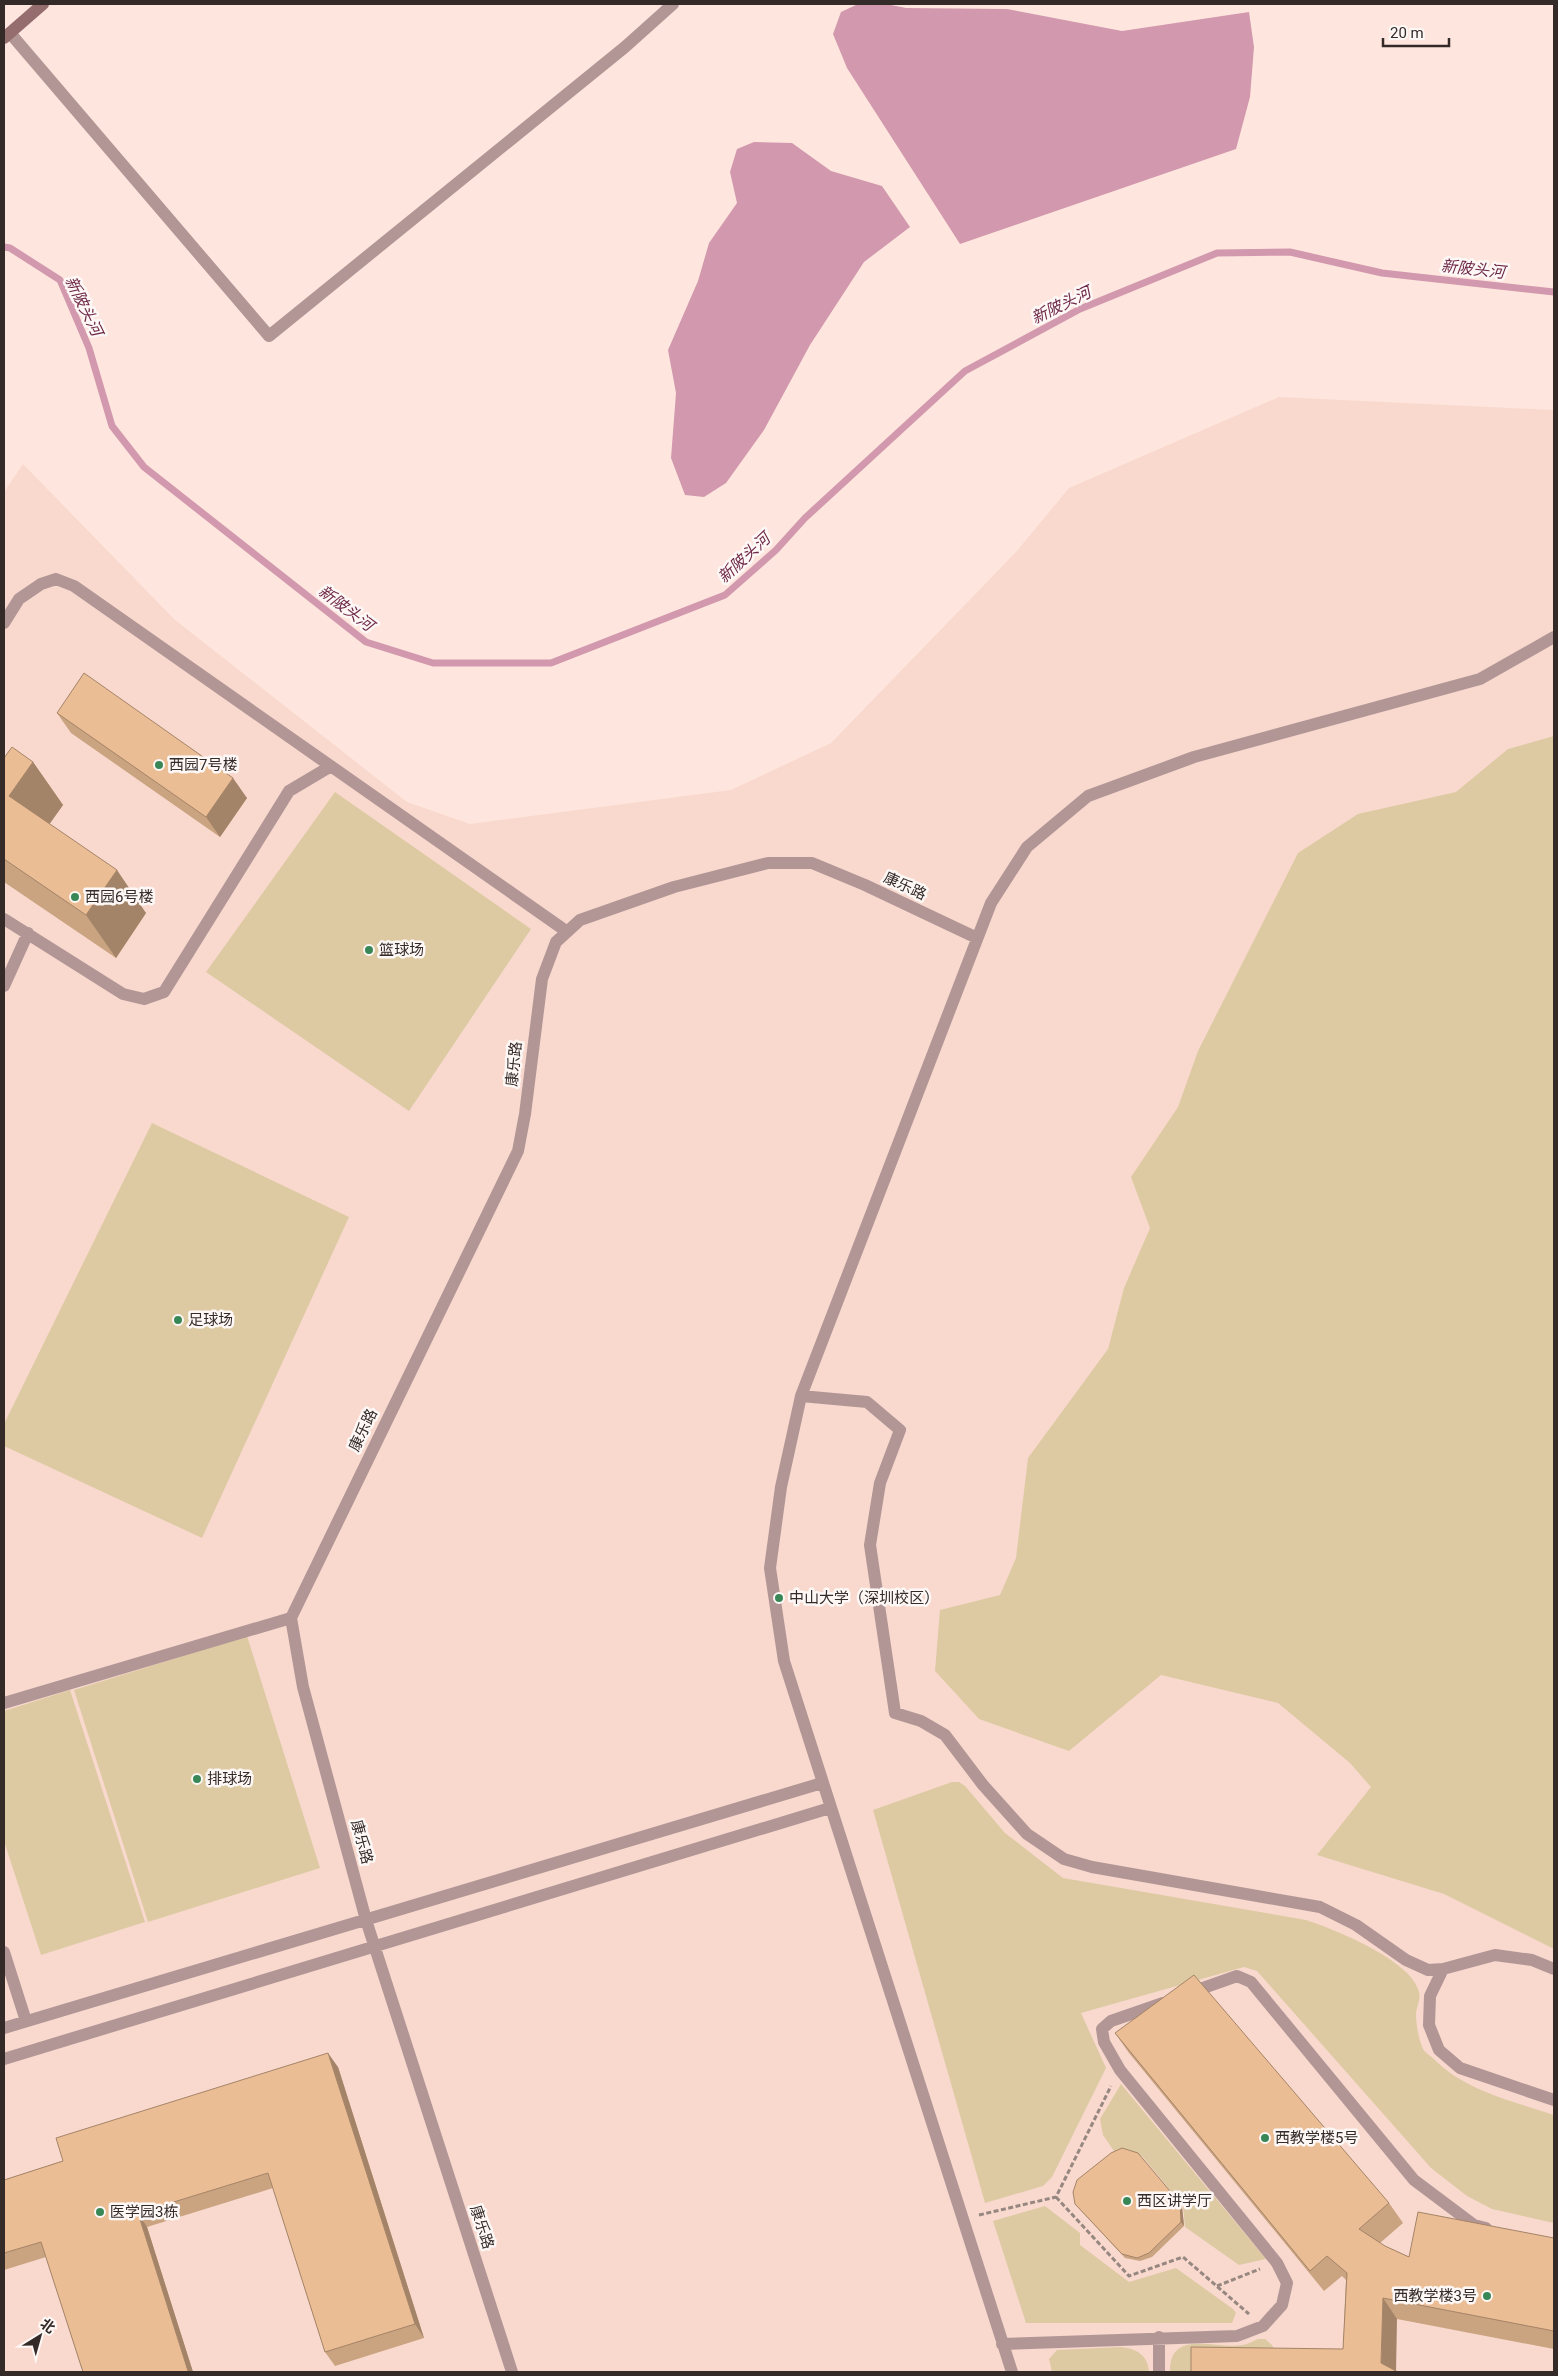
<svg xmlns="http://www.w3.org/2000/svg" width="1558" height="2376" viewBox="0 0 1558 2376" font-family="Roboto,'Noto Sans SC',sans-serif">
	<rect width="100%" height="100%" fill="#fee6de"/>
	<path fill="#f9d9ce" d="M 1279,397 L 1554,410 L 1554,2372 L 4,2372 L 4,492 L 23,464 L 174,619 L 407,802 L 470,824 L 731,790 L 831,743 L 1016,552 L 1069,488 Z"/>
	<path fill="#ddcaa3" d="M 1554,736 L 1554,1949 L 1444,1894 L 1317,1855 L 1371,1787 L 1350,1763 L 1278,1703 L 1161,1675 L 1069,1751 L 979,1719 L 935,1671 L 940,1610 L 1000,1595 L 1016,1558 L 1028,1458 L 1108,1349 L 1124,1288 L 1150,1228 L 1131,1177 L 1178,1107 L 1198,1051 L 1298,853 L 1358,814 L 1456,792 L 1508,749 Z
		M 335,792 L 531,929 L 409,1111 L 206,972 Z
		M 152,1123 L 349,1217 L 202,1538 L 4,1446 L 4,1424 Z
		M 247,1636 L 320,1868 L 148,1922 L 74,1690 Z
		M 70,1690 L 145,1922 L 41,1955 L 4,1841 L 4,1711 Z
		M 952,1782 L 959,1782 L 965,1786 L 1005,1833 L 1063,1878 L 1306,1920 C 1334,1929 1413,1961 1419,1992 C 1421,2000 1416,2007 1416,2015 C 1416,2023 1419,2041 1423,2049 C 1425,2052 1430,2056 1434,2059 C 1465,2091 1513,2101 1554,2115 L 1554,2223 L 1492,2209 L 1467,2196 L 1431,2168 L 1257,1971 L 1244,1967 L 1081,2013 L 1106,2068 L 1052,2177 L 1043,2186 L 985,2203 L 873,1810 Z
		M 1121,2084 L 1266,2259 L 1239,2265 L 1185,2227 L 1183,2206 L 1142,2156 L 1124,2150 L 1116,2154 L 1103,2135 L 1100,2119 Z
		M 1045,2206 L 1080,2233 L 1080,2245 L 1129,2282 L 1176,2268 L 1233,2309 L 1236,2313 L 1232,2323 L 1026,2323 L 993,2221 Z
		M 1258,2339 L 1265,2339 L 1272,2345 L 1278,2356 L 1193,2372 L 1170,2372 C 1169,2328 1217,2350 1243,2345 C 1248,2344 1253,2341 1258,2339 Z
		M 1121,2347 C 1137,2349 1148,2355 1149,2372 L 1052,2372 L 1049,2359 L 1057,2350 Z"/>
	<path fill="#d298ae" d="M 858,4 L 886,4 L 906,8 L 1007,9 L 1122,31 L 1249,12 L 1254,47 L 1250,97 L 1236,149 L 960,244 L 847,68 L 833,34 L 841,12 Z
		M 754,142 L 792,143 L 831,171 L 882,186 L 910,227 L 864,262 L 810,345 L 764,430 L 726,483 L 704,497 L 685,495 L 671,458 L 676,393 L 668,350 L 698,281 L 709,243 L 737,203 L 730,172 L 737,149 Z"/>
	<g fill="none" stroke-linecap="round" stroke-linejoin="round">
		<path stroke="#d298ae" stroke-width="7" d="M 4,247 L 10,248 L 60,280 L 89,348 L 112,426 L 144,467 L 366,642 L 433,663 L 551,663 L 725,595 L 776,550 L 805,518 L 965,371 L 1080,309 L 1217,253 L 1290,252 L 1382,273 L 1554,292"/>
		<path stroke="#978781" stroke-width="3" stroke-dasharray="5 2.5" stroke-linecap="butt" d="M 1056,2197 L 1129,2276 L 1183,2257 L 1249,2314
			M 979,2215 L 1056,2197 L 1111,2086
			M 1217,2286 L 1260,2269"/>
		<path stroke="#b29696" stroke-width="12" d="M 4,623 L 19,599 L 41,584 L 56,579 L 74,586 L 566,931
			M 4,919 L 123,994 L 144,999 L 164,992 L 289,791 L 331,766
			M 4,986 L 28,933
			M 801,1396 L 867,1402 L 900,1430 L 880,1483 L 870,1545 L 895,1713 L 921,1721 L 945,1735 L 983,1785 L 1027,1834 L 1064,1859 L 1092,1867 L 1320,1907 L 1356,1925 L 1406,1960 L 1428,1970 L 1443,1969 L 1495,1955 L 1532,1960 L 1554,1969
			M 4,1703 L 291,1618
			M 4,1952 L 26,2021
			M 1443,1969 L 1430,1996 L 1429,2025 L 1439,2050 L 1460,2068 L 1554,2100
			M 1189,1993 L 1237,1976 L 1251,1982 L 1414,2180 L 1474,2225 L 1486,2228
			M 4,2028 L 822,1783
			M 4,2059 L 830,1808
			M 1159,2337 L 1159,2372
			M 1002,2344 L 1237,2336 L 1263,2326 L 1282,2305 L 1287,2283 L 1277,2263 L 1120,2070 L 1104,2042 L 1102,2029 L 1111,2021 L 1163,2003
			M 512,2372 L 366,1920 L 303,1687 L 291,1618 L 518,1151 L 525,1114 L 542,979 L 556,942 L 580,920 L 674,887 L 768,863 L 812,863 L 865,885 L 977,938
			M 1012,2372 L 784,1661 L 770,1568 L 781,1487 L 801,1396 L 991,903 L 1027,847 L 1088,796 L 1194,757 L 1480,679 L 1554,637"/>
		<path stroke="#b29696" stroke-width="12" d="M 10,33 L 269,336 L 625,47 L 673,4"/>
		<path stroke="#956d6e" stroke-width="12" d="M 4,38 L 43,4"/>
	</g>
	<path fill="#caa380" d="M 57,713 L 247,798 L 220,837 L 71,733 Z
		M 4,758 L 33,762 L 63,805 L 49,824 L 146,913 L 116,958 L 4,882 Z
		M 1115,2033 L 1389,2203 L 1403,2223 L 1380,2243 L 1385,2246 L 1409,2257 L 1554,2238 L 1554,2349 L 1397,2319 L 1343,2349 L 1346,2280 L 1342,2276 L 1324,2291 L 1129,2053 Z
		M 338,2067 L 424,2338 L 335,2366 L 325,2352 L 273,2188 L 147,2227 L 193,2372 L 83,2372 L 46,2257 L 4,2270 L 4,2180 L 63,2161 Z
		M 1075,2204 L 1182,2207 L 1184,2226 L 1152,2257 L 1140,2261 L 1125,2258 Z"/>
	<path fill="#a48468" d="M 33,762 L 63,805 L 39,839 L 9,796 Z
		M 233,778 L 247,798 L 220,837 L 206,817 Z
		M 117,870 L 146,913 L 116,958 L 86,915 Z
		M 328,2053 L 338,2067 L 424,2338 L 415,2324 Z
		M 1180,2203 L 1182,2207 L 1184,2226 L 1181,2222 Z
		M 138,2213 L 147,2227 L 193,2372 L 188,2372 L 188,2371 Z
		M 1383,2298 L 1397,2319 L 1396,2372 L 1381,2363 Z"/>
	<path fill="#ebbd95" stroke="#a48468" d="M 84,673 L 233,778 L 206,817 L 57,713 Z
		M 12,747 L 33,762 L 9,796 L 117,870 L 86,915 L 4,859 L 4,758 Z
		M 1194,1975 L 1389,2203 L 1359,2229 L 1385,2246 L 1409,2257 L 1418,2212 L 1554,2238 L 1554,2331 L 1383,2298 L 1381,2363 L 1398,2372 L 1191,2372 L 1191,2347 L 1343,2349 L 1347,2273 L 1327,2256 L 1310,2271 L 1115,2033 Z
		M 328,2053 L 415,2324 L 325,2352 L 268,2173 L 138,2213 L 188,2371 L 185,2372 L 83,2372 L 41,2242 L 4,2253 L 4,2180 L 63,2161 L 56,2138 Z
		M 1122,2148 L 1138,2153 L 1180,2203 L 1181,2222 L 1149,2253 L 1137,2258 L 1122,2254 L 1075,2204 L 1073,2192 L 1077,2180 L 1111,2153 Z"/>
	<g fill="#398756" stroke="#fdf8f6" stroke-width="2">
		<circle cx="159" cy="765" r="5"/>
		<circle cx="75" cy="897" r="5"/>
		<circle cx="369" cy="950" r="5"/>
		<circle cx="178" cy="1320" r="5"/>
		<circle cx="779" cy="1598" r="5"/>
		<circle cx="197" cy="1779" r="5"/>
		<circle cx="1265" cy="2138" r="5"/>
		<circle cx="1127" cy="2201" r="5"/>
		<circle cx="100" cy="2212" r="5"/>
		<circle cx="1487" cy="2296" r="5"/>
	</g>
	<g text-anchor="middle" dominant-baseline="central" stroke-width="5" stroke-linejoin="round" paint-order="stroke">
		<g font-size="15" fill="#342b28" stroke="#fdf8f6" text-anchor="start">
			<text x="169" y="765">西园7号楼</text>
			<text x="85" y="897">西园6号楼</text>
			<text x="379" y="950">篮球场</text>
			<text x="188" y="1320">足球场</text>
			<text x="789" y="1598">中山大学（深圳校区）</text>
			<text x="207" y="1779">排球场</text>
			<text x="1275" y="2138">西教学楼5号</text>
			<text x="1137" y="2201">西区讲学厅</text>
			<text x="110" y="2212">医学园3栋</text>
			<text x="1477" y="2296" text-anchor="end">西教学楼3号</text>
		</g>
		<g font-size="15" fill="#342b28" stroke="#fdf8f6">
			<text transform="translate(905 886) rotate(25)">康乐路</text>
			<text transform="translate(514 1064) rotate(-84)">康乐路</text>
			<text transform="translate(363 1430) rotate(-64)">康乐路</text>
			<text transform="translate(362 1842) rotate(75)">康乐路</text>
			<text transform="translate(482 2227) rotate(72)">康乐路</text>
		</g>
		<g font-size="16" font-style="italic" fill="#6f2a49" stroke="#fdf8f6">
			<text transform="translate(1473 269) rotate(6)">新陂头河</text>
			<text transform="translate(1061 305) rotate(-26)">新陂头河</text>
			<text transform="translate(84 306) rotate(64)">新陂头河</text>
			<text transform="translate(744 558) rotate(-43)">新陂头河</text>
			<text transform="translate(346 608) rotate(37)">新陂头河</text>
		</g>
	</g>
	<rect width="1558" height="2376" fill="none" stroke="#342b28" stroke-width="10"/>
	<g transform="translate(40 2336) rotate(37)" stroke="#fdf8f6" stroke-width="4" paint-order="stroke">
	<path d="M0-4L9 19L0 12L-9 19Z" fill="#342b28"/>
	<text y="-8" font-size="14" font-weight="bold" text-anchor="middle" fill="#342b28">北</text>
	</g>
	<path d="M1383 38v8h66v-8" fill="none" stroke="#342b28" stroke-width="2.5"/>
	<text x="1390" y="38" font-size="15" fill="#342b28" stroke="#fdf8f6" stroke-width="4" paint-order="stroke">20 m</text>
</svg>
